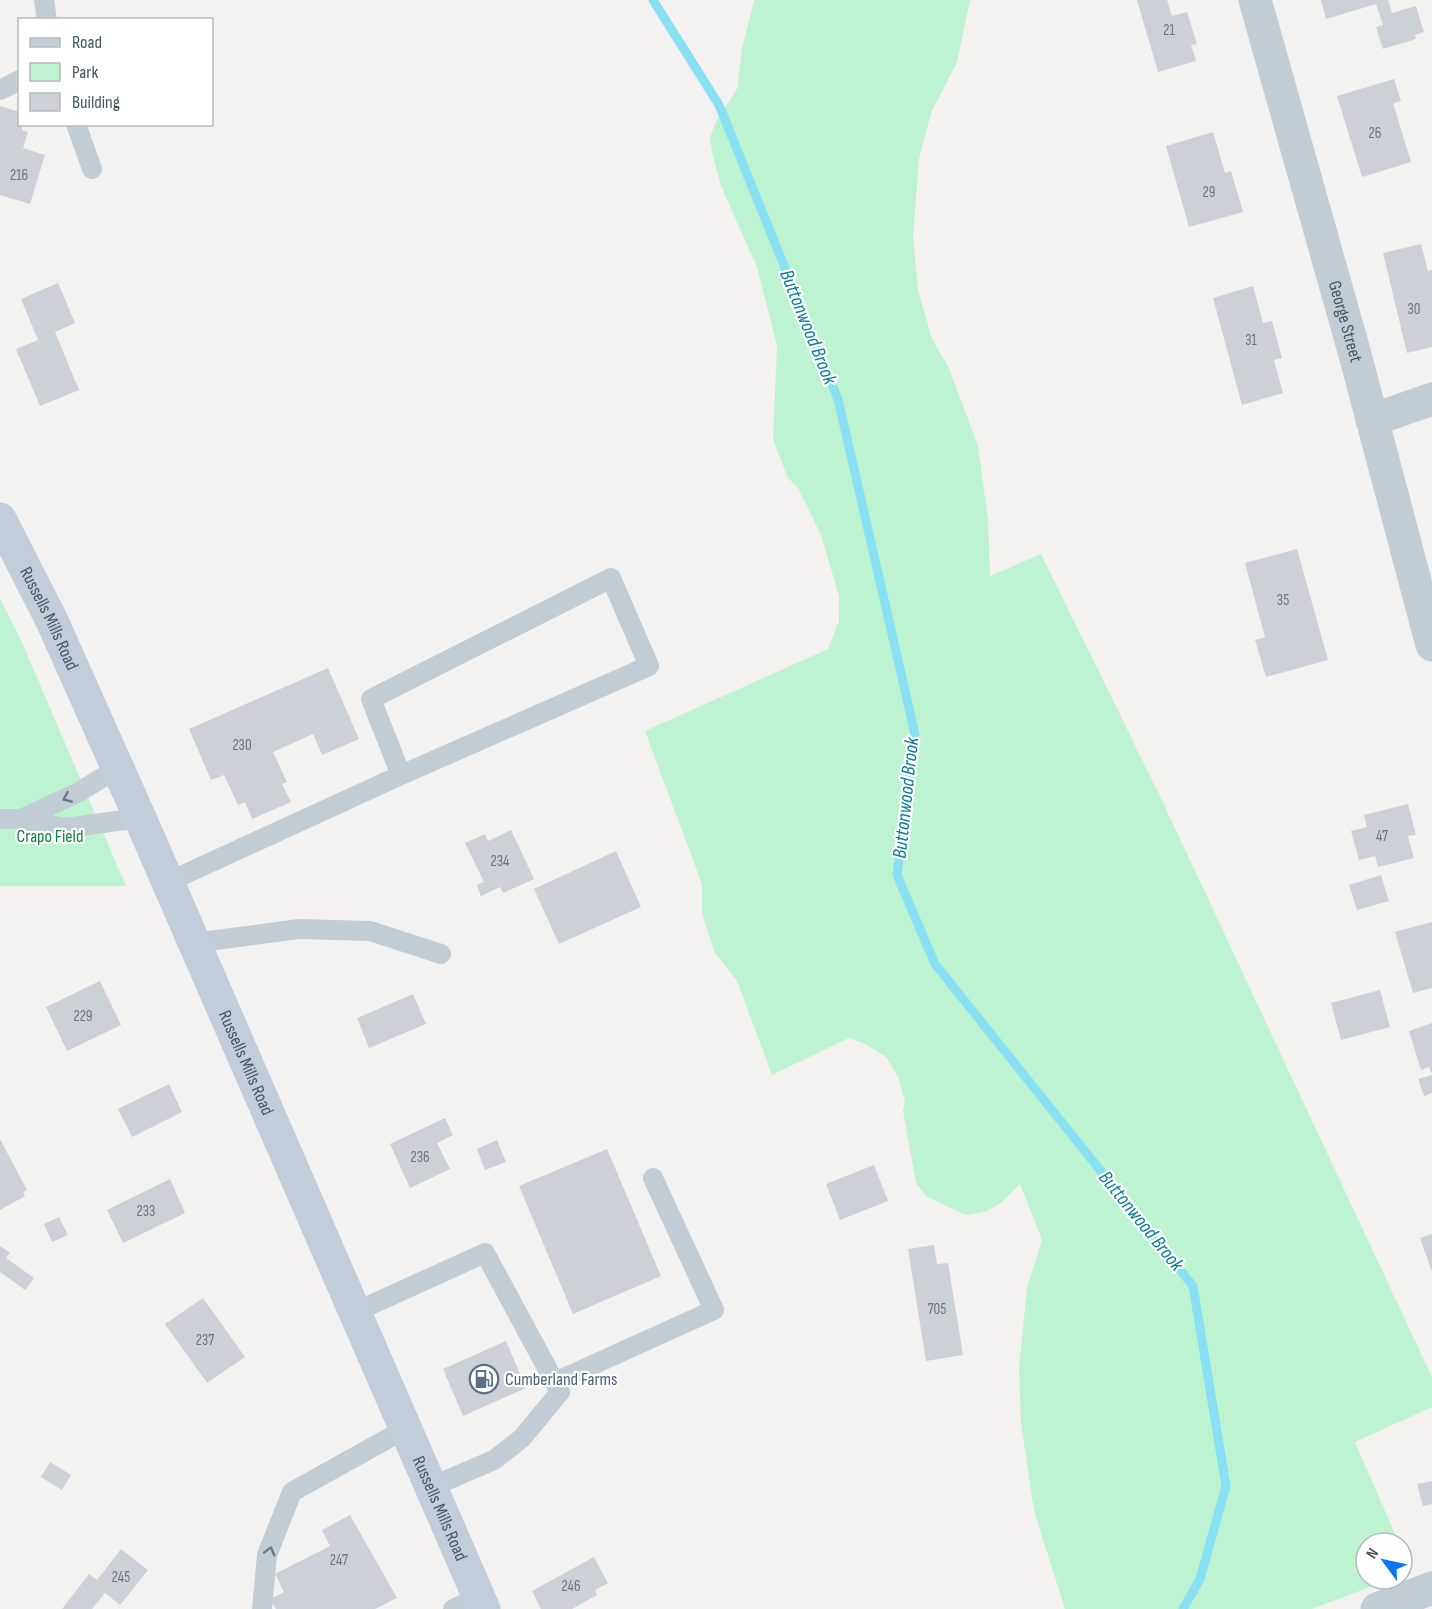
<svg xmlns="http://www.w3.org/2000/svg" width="1432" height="1609" viewBox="0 0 1432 1609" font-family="'Sofia Sans Condensed',sans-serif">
	<rect width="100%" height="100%" fill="#f4f1f1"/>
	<path fill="#bef3d1" d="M 754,0 L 970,0 L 957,62 L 931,113 L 919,159 L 913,237 L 918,290 L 932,339 L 949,368 L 978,446 L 988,519 L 990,576 L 1041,554 L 1159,794 L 1432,1377 L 1432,1407 L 1355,1442 L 1399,1543 L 1366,1543 L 1366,1579 L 1391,1579 L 1312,1609 L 1065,1609 L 1034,1511 L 1021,1423 L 1019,1368 L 1027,1288 L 1042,1240 L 1020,1184 L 1001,1203 L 987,1211 L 966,1215 L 927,1197 L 916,1183 L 903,1111 L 905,1101 L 898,1077 L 886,1057 L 865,1044 L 849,1038 L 772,1075 L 737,981 L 715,953 L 702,914 L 702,884 L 645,731 L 828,649 L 839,621 L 839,596 L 821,535 L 798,488 L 788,478 L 773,440 L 777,346 L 757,267 L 721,186 L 712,152 L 710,137 L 717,120 L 737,89 L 742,49 Z
		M 0,598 L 21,640 L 126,886 L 0,886 Z"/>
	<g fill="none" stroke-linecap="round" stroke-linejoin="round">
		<path stroke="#88e0f3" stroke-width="9" d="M 653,0 L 719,105 L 838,399 L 915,734 L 897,875 L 935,964 L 1193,1286 L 1226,1486 L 1200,1579 L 1183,1609"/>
	</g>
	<path fill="#cdd0d6" d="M 1137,0 L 1167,0 L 1172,16 L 1187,12 L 1197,44 L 1191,45 L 1196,61 L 1158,72 Z
		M 1321,0 L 1388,0 L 1392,13 L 1416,6 L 1424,32 L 1415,35 L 1416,39 L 1383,49 L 1376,27 L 1383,25 L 1376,4 L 1326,19 Z
		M 1394,79 L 1401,101 L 1393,103 L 1411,162 L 1362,177 L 1337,96 Z
		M 0,106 L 20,112 L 20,124 L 23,124 L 22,130 L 28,132 L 23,148 L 45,155 L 30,204 L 0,195 Z
		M 1213,132 L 1225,173 L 1231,171 L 1243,212 L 1189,227 L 1166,146 Z
		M 1421,244 L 1428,271 L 1432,270 L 1432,347 L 1407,353 L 1383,253 Z
		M 58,283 L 75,323 L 55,332 L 79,390 L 40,406 L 16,349 L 38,340 L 21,299 Z
		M 1253,286 L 1263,323 L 1272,321 L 1282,358 L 1274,360 L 1283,393 L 1242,405 L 1213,298 Z
		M 1297,549 L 1328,660 L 1266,677 L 1255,640 L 1265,637 L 1245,563 Z
		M 328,668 L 359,739 L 322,755 L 313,734 L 273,752 L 287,782 L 282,784 L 291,802 L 252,819 L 245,802 L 238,805 L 224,775 L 211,780 L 189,729 Z
		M 1408,804 L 1416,835 L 1408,836 L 1414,858 L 1378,867 L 1375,856 L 1359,860 L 1351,831 L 1367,827 L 1364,815 Z
		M 511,830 L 534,879 L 503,893 L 500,887 L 481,896 L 477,885 L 484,882 L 465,843 L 485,834 L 488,841 Z
		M 616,851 L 641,907 L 559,944 L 534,889 Z
		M 1381,875 L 1389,901 L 1357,910 L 1349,885 Z
		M 1432,922 L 1432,988 L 1413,993 L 1395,932 Z
		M 100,981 L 121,1025 L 67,1051 L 46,1007 Z
		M 1380,990 L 1390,1027 L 1341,1040 L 1331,1003 Z
		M 413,994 L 426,1024 L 369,1048 L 357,1018 Z
		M 1432,1023 L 1432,1074 L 1429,1067 L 1421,1070 L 1409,1031 Z
		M 1432,1075 L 1432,1093 L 1424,1096 L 1418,1079 Z
		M 169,1084 L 182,1112 L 132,1137 L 118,1109 Z
		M 445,1118 L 453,1135 L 437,1143 L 450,1169 L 410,1188 L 390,1144 Z
		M 0,1139 L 27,1190 L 23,1192 L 25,1196 L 0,1210 Z
		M 497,1140 L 506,1162 L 485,1170 L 477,1149 Z
		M 607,1149 L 661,1276 L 573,1314 L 519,1186 Z
		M 874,1165 L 888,1201 L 840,1220 L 826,1184 Z
		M 170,1179 L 185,1213 L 123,1243 L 107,1210 Z
		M 59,1217 L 68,1235 L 52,1242 L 44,1224 Z
		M 1432,1234 L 1432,1272 L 1420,1238 Z
		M 934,1245 L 937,1264 L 948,1263 L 963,1355 L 926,1361 L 908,1249 Z
		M 0,1246 L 10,1253 L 6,1258 L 34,1278 L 25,1290 L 0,1272 Z
		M 203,1298 L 245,1357 L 207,1383 L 165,1324 Z
		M 506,1341 L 526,1388 L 463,1416 L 443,1369 Z
		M 50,1462 L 71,1475 L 62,1490 L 41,1477 Z
		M 1432,1481 L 1432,1504 L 1423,1506 L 1417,1484 Z
		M 350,1515 L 397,1598 L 375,1609 L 276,1609 L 270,1599 L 284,1592 L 275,1574 L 330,1546 L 322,1530 Z
		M 121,1549 L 148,1570 L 120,1605 L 105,1593 L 92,1609 L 62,1609 L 89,1574 L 97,1580 Z
		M 594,1557 L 608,1583 L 595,1590 L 597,1595 L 572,1609 L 541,1609 L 532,1591 Z"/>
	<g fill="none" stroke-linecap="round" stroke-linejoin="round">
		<path stroke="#c1ccd4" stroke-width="20" d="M 44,0 L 47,20
			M 0,90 L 20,80
			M 76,124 L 92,169
			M 118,768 L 79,792 L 21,819 L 65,828 L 140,818
			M 0,819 L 21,819
			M 168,882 L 401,775 L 649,666 L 611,578 L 371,699 L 401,775
			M 194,943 L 299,929 L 370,931 L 441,954
			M 355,1312 L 485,1253 L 560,1392 L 522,1438 L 494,1460 L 431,1487
			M 555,1382 L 714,1310 L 653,1178
			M 262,1609 L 267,1555 L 292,1492 L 405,1429
			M 453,1609 L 479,1597"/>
		<g stroke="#c1ccd4" stroke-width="33">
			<path id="s1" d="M 1255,0 L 1354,351 L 1432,645"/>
			<path d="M 1372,420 L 1432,399"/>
		</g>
		<path stroke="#c1ccd4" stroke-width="33" d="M 1377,1609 L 1432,1588"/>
		<path stroke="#c1cdd9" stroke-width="33" id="s2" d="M 0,519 L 52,621 L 140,818 L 484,1609"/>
	</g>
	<defs><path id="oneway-chevron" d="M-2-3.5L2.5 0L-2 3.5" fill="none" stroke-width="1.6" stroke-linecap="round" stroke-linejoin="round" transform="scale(1.5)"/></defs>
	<g stroke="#6c7983">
		<use href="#oneway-chevron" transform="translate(67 798) rotate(156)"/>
		<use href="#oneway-chevron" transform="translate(270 1551) rotate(-74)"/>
	</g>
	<defs>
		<g id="fuel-ring" transform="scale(1.5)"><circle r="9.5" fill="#fff" stroke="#5c6f8a" stroke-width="1.5"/><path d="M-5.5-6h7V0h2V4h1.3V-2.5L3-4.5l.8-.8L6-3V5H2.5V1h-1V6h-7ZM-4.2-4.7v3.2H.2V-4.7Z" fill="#5c6f8a"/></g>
	</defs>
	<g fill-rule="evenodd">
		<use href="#fuel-ring" x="484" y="1379"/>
	</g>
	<g text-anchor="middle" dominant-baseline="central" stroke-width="4.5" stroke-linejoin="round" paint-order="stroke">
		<g font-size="15" fill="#68747e">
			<text x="1169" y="30">21</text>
			<text x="1375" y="133">26</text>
			<text x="19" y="175">216</text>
			<text x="1209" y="192">29</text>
			<text x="1414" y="309">30</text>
			<text x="1251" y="340">31</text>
			<text x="1283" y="600">35</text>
			<text x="242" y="745">230</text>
			<text x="1382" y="836">47</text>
			<text x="500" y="861">234</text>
			<text x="83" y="1016">229</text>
			<text x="420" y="1157">236</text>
			<text x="146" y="1211">233</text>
			<text x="937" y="1309">705</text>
			<text x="205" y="1340">237</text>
			<text x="339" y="1560">247</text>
			<text x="121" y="1577">245</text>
			<text x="571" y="1586">246</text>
		</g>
		<g font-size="18" fill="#475560" stroke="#fff">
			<text stroke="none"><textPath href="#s1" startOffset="334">George Street</textPath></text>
			<text stroke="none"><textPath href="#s2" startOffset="111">Russells Mills Road</textPath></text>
			<text stroke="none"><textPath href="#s2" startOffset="597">Russells Mills Road</textPath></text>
			<text stroke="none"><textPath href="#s2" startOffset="1083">Russells Mills Road</textPath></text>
		</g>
		<g font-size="18" fill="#118346" stroke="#fff">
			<text x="50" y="836">Crapo Field</text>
		</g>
		<g font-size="18" fill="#4e5e75" stroke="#fff" text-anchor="start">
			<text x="505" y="1379">Cumberland Farms</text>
		</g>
		<g font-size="20" font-style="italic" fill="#057d97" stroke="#fff">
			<text transform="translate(808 327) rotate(68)">Buttonwood Brook</text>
			<text transform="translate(906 798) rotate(-84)">Buttonwood Brook</text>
			<text transform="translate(1141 1221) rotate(51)">Buttonwood Brook</text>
		</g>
	</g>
	<rect x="18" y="18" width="195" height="108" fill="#ffffff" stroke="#b5bbbf" stroke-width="1.5"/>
	<rect x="30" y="38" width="30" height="9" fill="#c1cdd9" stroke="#b5bbbf" stroke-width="1.5"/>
	<text x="72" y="48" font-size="18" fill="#475560">Road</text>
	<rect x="30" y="63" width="30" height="18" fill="#bef3d1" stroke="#b5bbbf" stroke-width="1.5"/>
	<text x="72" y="78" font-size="18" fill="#475560">Park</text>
	<rect x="30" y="93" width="30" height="18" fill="#cdd0d6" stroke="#b5bbbf" stroke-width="1.5"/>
	<text x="72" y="108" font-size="18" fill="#475560">Building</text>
	<g transform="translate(1384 1561) rotate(303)"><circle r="28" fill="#ffffff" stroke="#b5bbbf" stroke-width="1.5"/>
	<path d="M0-4.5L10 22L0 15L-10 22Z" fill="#0c77f2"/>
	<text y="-9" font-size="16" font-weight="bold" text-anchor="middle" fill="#475560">N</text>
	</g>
</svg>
